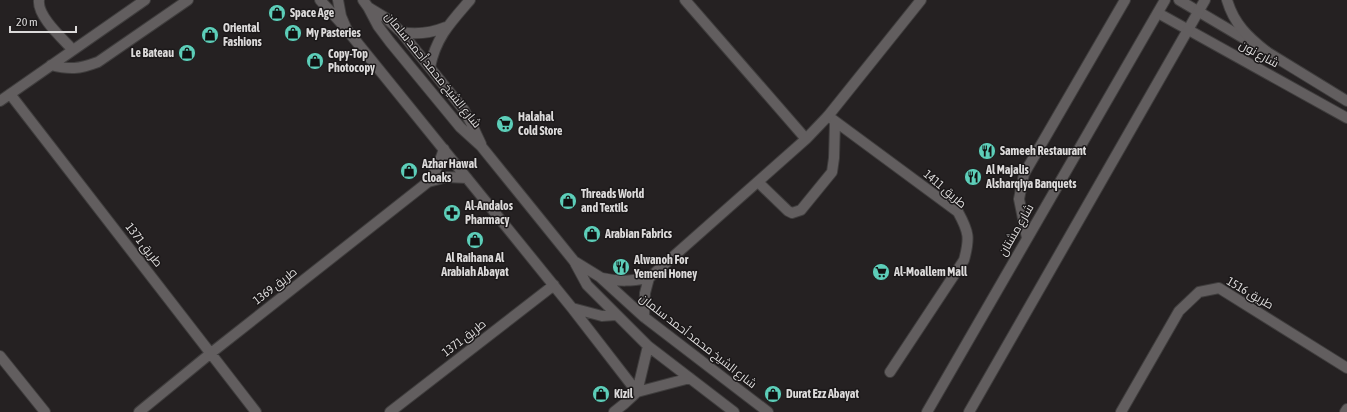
<svg xmlns="http://www.w3.org/2000/svg" width="1347" height="412" viewBox="0 0 1347 412" font-family="'Asap Condensed',Cairo,sans-serif">
	<rect width="100%" height="100%" fill="#252122"/>
	<g fill="none" stroke-linecap="round" stroke-linejoin="round">
		<g stroke="#3f3d3d" stroke-width="12">
			<path id="service" d="M 828,116 L 958,212 C 969,232 970,238 964,260 L 890,372
				M 758,182 L 788,211 L 792,213 L 801,210 L 832,172 L 834,158 L 835,122
				M 1027,238 L 1019,199 L 1024,174 L 1125,0"/>
		</g>
		<g stroke="#3f3d3d" stroke-width="12">
			<path id="minor" d="M 39,0 C 37,16 62,38 73,50
				M 320,0 L 342,24
				M 338,0 L 341,16 L 347,30 L 572,308 L 637,392
				M 363,0 L 368,7 L 378,26 L 390,42 L 460,127 L 481,146 L 574,261 L 587,285 L 648,346 L 734,412
				M 685,0 L 806,139
				M 1179,0 L 1267,52 L 1347,101
				M 368,7 L 386,18 L 401,32 L 464,110 L 473,127 L 481,144
				M 1158,13 L 1347,118
				M 401,32 C 417,35 431,33 446,27
				M 51,65 C 70,70 79,69 98,62 L 188,0
				M 430,67 C 436,37 451,22 470,0
				M 10,94 L 256,412
				M 0,101 L 145,0
				M 428,182 L 447,177 L 467,178
				M 574,261 L 600,277 L 644,317 L 768,412
				M 602,278 C 621,282 631,281 649,278
				M 649,278 L 806,139 L 828,116 L 921,0
				M 572,308 L 602,316 L 616,315
				M 644,317 L 645,293 L 649,278
				M 0,356 L 45,412
				M 637,392 L 690,378
				M 637,392 L 648,346
				M 139,412 L 211,353 L 428,182 L 438,166 L 444,149
				M 390,412 L 554,285
				M 614,412 L 624,404 L 637,392
				M 1121,412 L 1179,311 L 1199,292 L 1219,288 L 1347,368
				M 1345,412 L 1347,409"/>
		</g>
		<g stroke="#3f3d3d" stroke-width="12">
			<path id="tertiary" d="M 1227,0 C 1234,24 1248,37 1267,52
				M 927,412 L 1165,0
				M 969,412 L 1205,0"/>
		</g>
		<use href="#service" stroke="#625e5f" stroke-width="10"/>
		<use href="#minor" stroke="#625e5f" stroke-width="10"/>
		<use href="#tertiary" stroke="#625e5f" stroke-width="10"/>
	</g>
	<defs>
		<g id="shop-disc" transform="scale(0.9)"><circle r="9.5" fill="#5dceb9" stroke="#1b1819"/><path d="M-5-2.5h2.3a2.7 3.5 0 0 1 5.4 0H5L5.5 6h-11ZM-1.5-2.5h3a1.5 2.3 0 0 0-3 0Z" fill="#111"/></g>
		<g id="supermarket-disc" transform="scale(0.9)"><circle r="9.5" fill="#5dceb9" stroke="#1b1819"/><path d="M-6-5.5h2.5l.6 2H6L4.5 2H-2.5L-4.4-4H-6ZM-1.5 3.2a1.3 1.3 0 1 0 .1 0ZM3 3.2a1.3 1.3 0 1 0 .1 0Z" fill="#111"/></g>
		<g id="restaurant-disc" transform="scale(0.9)"><circle r="9.5" fill="#5dceb9" stroke="#1b1819"/><path d="M-5-6h1v4h1v-4h1v4h1v-4h1v5L-1.5 .5V6h-2V.5L-5-1ZM5-6V6H3V1.5H1.5Q1.5-4 5-6Z" fill="#111"/></g>
		<g id="pharmacy-disc" transform="scale(0.9)"><circle r="9.5" fill="#5dceb9" stroke="#1b1819"/><path d="M-2-6h4v4h4v4h-4v4h-4v-4h-4v-4h4Z" fill="#111"/></g>
	</defs>
	<g fill-rule="evenodd">
		<use href="#shop-disc" x="277" y="13"/>
		<use href="#shop-disc" x="293" y="33"/>
		<use href="#shop-disc" x="210" y="35"/>
		<use href="#shop-disc" x="187" y="53"/>
		<use href="#shop-disc" x="315" y="61"/>
		<use href="#supermarket-disc" x="505" y="124"/>
		<use href="#restaurant-disc" x="987" y="151"/>
		<use href="#shop-disc" x="409" y="171"/>
		<use href="#restaurant-disc" x="973" y="177"/>
		<use href="#shop-disc" x="568" y="201"/>
		<use href="#pharmacy-disc" x="452" y="213"/>
		<use href="#shop-disc" x="592" y="234"/>
		<use href="#shop-disc" x="475" y="240"/>
		<use href="#restaurant-disc" x="621" y="267"/>
		<use href="#supermarket-disc" x="881" y="272"/>
		<use href="#shop-disc" x="601" y="394"/>
		<use href="#shop-disc" x="773" y="394"/>
	</g>
	<g text-anchor="middle" dominant-baseline="central" stroke-width="3" stroke-linejoin="round" paint-order="stroke">
		<g font-size="12" font-weight="bold" fill="#dcdada" stroke="#1b1819" text-anchor="start">
			<text x="290" y="13">Space Age</text>
			<text x="223" y="28">Oriental<tspan x="223" dy="14">Fashions</tspan></text>
			<text x="306" y="33">My Pasteries</text>
			<text x="174" y="53" text-anchor="end">Le Bateau</text>
			<text x="328" y="54">Copy-Top<tspan x="328" dy="14">Photocopy</tspan></text>
			<text x="518" y="117">Halahal<tspan x="518" dy="14">Cold Store</tspan></text>
			<text x="1000" y="151">Sameeh Restaurant</text>
			<text x="422" y="164">Azhar Hawal<tspan x="422" dy="14">Cloaks</tspan></text>
			<text x="986" y="170">Al Majalis<tspan x="986" dy="14">Alsharqiya Banquets</tspan></text>
			<text x="581" y="194">Threads World<tspan x="581" dy="14">and Textils</tspan></text>
			<text x="465" y="206">Al-Andalos<tspan x="465" dy="14">Pharmacy</tspan></text>
			<text x="605" y="234">Arabian Fabrics</text>
			<text x="475" y="258" text-anchor="middle">Al Raihana Al<tspan x="475" dy="14">Arabiah Abayat</tspan></text>
			<text x="634" y="260">Alwanoh For<tspan x="634" dy="14">Yemeni Honey</tspan></text>
			<text x="894" y="272">Al-Moallem Mall</text>
			<text x="614" y="394">Kizil</text>
			<text x="786" y="394">Durat Ezz Abayat</text>
		</g>
		<g font-size="12" fill="#dcdada" stroke="#1b1819">
			<text transform="translate(1259 54) rotate(29)">شارع نون</text>
			<text transform="translate(433 70) rotate(51)">شارع الشيخ محمد أحمد سلمان</text>
			<text transform="translate(945 189) rotate(40)">طريق 1411</text>
			<text transform="translate(1016 230) rotate(-60)">شارع مشتان</text>
			<text transform="translate(144 245) rotate(52)">طريق 1371</text>
			<text transform="translate(275 286) rotate(-38)">طريق 1369</text>
			<text transform="translate(1250 293) rotate(30)">طريق 1516</text>
			<text transform="translate(464 338) rotate(-38)">طريق 1371</text>
			<text transform="translate(698 341) rotate(38)">شارع الشيخ محمد أحمد سلمان</text>
		</g>
	</g>
	<path d="M10 26v6h66v-6" fill="none" stroke="#dcdada" stroke-width="2"/>
	<text x="16" y="26" font-size="12" fill="#dcdada" stroke="#1b1819" stroke-width="3" paint-order="stroke">20 m</text>
</svg>
